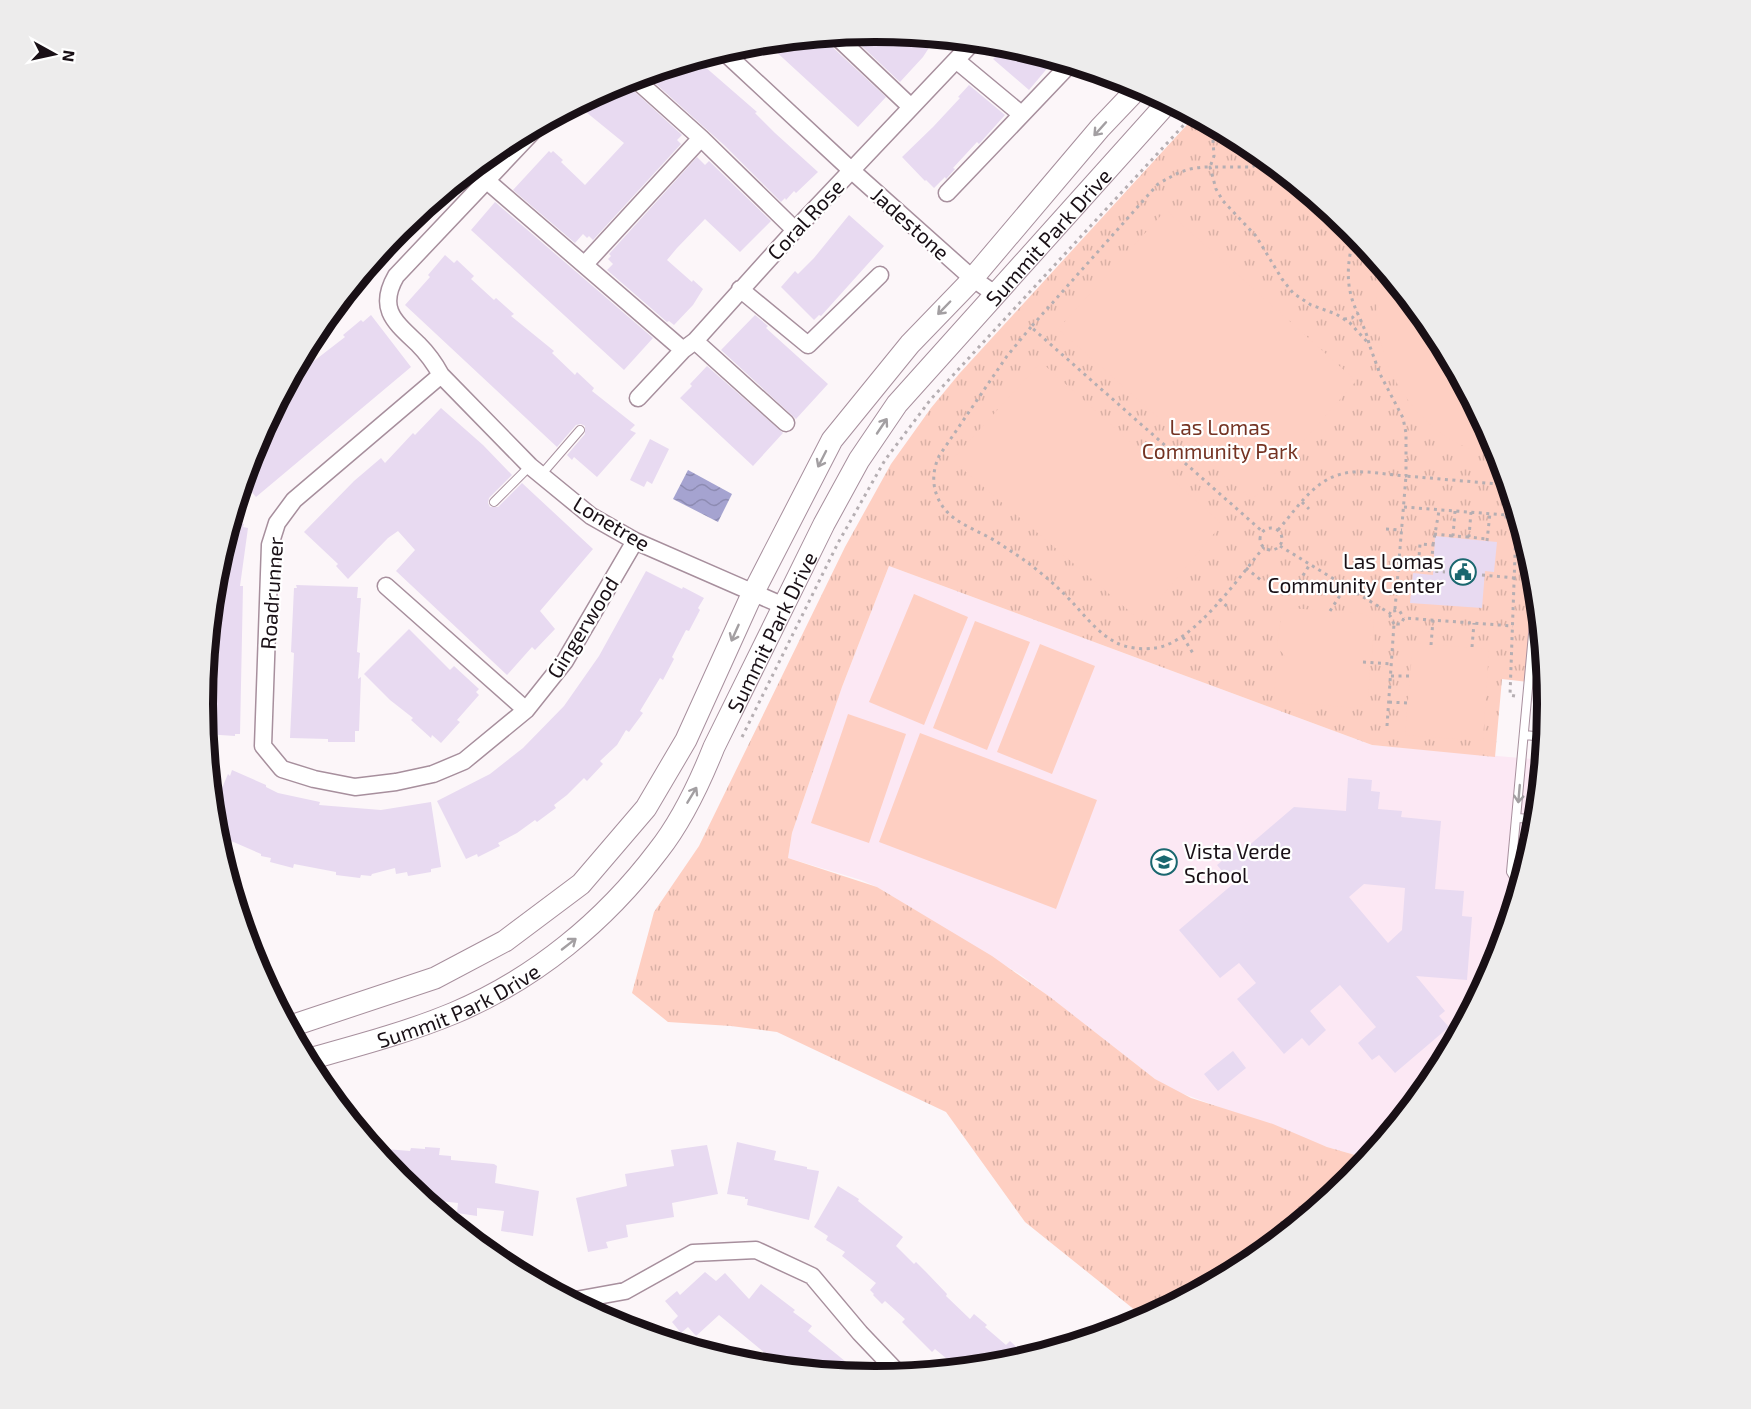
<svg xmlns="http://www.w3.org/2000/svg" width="1751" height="1409" viewBox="0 0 1751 1409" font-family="'Exo 2',sans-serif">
	<defs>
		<pattern id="grass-tufts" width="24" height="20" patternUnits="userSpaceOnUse" patternTransform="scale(1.5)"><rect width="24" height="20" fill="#fecfc2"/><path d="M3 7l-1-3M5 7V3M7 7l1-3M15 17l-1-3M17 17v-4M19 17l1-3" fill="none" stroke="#d9b1a6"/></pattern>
		<pattern id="water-waves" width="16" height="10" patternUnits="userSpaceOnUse" patternTransform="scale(1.5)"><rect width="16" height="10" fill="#a5a3d0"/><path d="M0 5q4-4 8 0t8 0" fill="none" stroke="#8d8bb2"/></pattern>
	</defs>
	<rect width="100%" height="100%" fill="#fcf6f9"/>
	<path fill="#fce8f4" d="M 889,566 L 1372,745 L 1543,760 L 1535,836 L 1497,962 L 1435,1079 L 1369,1159 L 1327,1147 L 1173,1090 L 1155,1079 L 1021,975 L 877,887 L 861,880 L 788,858 L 792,833 L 842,687 Z"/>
	<path fill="url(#grass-tufts)" d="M 1195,116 L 1250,145 L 1352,229 L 1435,331 L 1497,447 L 1536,574 L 1546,684 L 1502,679 L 1495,757 L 1372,745 L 889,566 L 842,687 L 792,833 L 788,858 L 877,887 L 992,956 L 1050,997 L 1155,1079 L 1191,1098 L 1273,1124 L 1327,1147 L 1369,1159 L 1351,1181 L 1249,1264 L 1146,1319 L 1025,1222 L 946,1112 L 777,1032 L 731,1026 L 668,1022 L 632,993 L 654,912 L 699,846 L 845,547 L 891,464 L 931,408 L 959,374 Z"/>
	<path fill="#fecfc2" d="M 1166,210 L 1356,381 L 1252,500 L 1058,329 Z
		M 1382,265 L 1435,331 L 1491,436 L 1483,454 C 1469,448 1454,443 1442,434 C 1390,396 1364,327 1382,265 Z
		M 1041,362 L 1222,524 L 1141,621 L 952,460 Z
		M 914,594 L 968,617 L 924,725 L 869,702 Z
		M 1290,608 L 1366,614 L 1374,624 L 1372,655 L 1363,662 L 1370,671 L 1368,698 L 1359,708 L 1281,702 L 1274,693 L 1277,663 L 1285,656 L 1277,647 L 1281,616 Z
		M 975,621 L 1030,642 L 987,750 L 933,728 Z
		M 1413,643 L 1489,649 L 1483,741 L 1405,735 Z
		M 1040,644 L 1095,666 L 1052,774 L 997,752 Z
		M 848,714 L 906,734 L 869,843 L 811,823 Z
		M 920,733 L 1097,800 L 1056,909 L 879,842 Z"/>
	<path fill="url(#water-waves)" d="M 688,470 L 732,494 L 718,522 L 673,499 Z"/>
	<path fill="#e8daf1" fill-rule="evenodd" d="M 876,32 L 936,37 L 923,57 L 900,82 L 849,34 Z
		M 825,37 L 828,43 L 886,97 L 858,127 L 772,48 L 779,41 Z
		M 1010,46 L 1055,59 L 1029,90 L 993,59 L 1004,48 L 1006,50 Z
		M 696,59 L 757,112 L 755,113 L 775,133 L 818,172 L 796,193 L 794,191 L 786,200 L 785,198 L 781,202 L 724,145 L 646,75 Z
		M 623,81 L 682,135 L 677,140 L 681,144 L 593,240 L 589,236 L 587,238 L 583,234 L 575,243 L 513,190 L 549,151 L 551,153 L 553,151 L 563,160 L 561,162 L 585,185 L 624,143 L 586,112 L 607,88 Z
		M 969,85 L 1005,115 L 979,144 L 977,142 L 953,168 L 955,169 L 946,179 L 945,177 L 934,188 L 926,180 L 925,181 L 902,157 L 933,127 L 960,98 L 958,97 Z
		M 697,157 L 705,165 L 709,161 L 771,221 L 740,252 L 705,219 L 677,248 L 667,260 L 692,282 L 693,280 L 703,289 L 693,305 L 674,325 L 669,321 L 667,322 L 607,270 L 613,264 L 608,259 L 611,256 L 609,254 Z
		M 495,202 L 653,338 L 624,370 L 471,230 Z
		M 849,215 L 884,246 L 821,316 L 819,315 L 814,320 L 781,287 L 795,271 L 798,274 L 814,258 Z
		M 445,255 L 454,263 L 457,260 L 474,276 L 471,279 L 494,300 L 496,298 L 514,314 L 511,316 L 554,351 L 552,353 L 575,375 L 577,372 L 594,388 L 592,391 L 635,425 L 630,430 L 636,433 L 597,477 L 574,457 L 572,460 L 567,455 L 585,434 L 585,426 L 581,424 L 576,425 L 557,447 L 405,305 L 430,277 L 428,275 Z
		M 371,315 L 411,367 L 256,497 L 243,482 L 254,447 L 286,386 L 302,373 L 301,371 L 345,337 L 343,335 L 361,320 L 363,322 Z
		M 755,315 L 768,326 L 766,328 L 828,384 L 796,419 L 721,350 Z
		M 707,366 L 783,433 L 753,466 L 680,398 L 692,386 L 690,384 Z
		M 441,408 L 483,445 L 512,475 L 489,498 L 488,503 L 490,507 L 498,507 L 522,483 L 593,549 L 540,611 L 555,629 L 535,650 L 532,647 L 507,675 L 396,571 L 415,550 L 398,531 L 388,538 L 348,579 L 336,566 L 338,564 L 304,532 L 354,481 L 381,458 L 385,463 L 413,433 L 415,435 Z
		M 650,439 L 669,449 L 652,484 L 647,481 L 644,487 L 630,480 Z
		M 231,522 L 244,524 L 243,527 L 248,528 L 240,586 L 243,586 L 240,734 L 235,734 L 235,736 L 205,734 L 202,704 L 216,573 Z
		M 1435,536 L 1497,542 L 1494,572 L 1485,571 L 1482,608 L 1410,603 L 1413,573 L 1433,575 Z
		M 646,571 L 682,589 L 683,587 L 704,598 L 698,608 L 700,610 L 689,631 L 686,630 L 672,657 L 674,659 L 663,680 L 660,678 L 640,711 L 643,713 L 629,732 L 626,730 L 617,745 L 600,761 L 603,764 L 587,781 L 584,778 L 567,795 L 554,805 L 556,808 L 537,822 L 535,820 L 517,833 L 498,843 L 500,846 L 478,857 L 477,854 L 466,859 L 437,801 L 490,774 L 523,748 L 564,706 L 599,656 Z
		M 296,585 L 358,587 L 357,598 L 361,598 L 357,652 L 360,653 L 358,679 L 361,677 L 359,731 L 355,731 L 355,742 L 328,742 L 328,739 L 290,738 L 294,653 L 291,652 L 294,588 L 297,588 Z
		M 409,629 L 450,670 L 454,666 L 479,689 L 476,692 L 479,695 L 457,720 L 460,722 L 441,743 L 432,735 L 431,738 L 411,720 L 413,718 L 390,700 L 364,674 Z
		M 232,770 L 266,785 L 266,787 L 278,793 L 320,802 L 319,805 L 381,810 L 431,802 L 441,867 L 431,869 L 431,872 L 408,876 L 407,872 L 396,874 L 395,868 L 372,874 L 371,876 L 361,875 L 360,878 L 336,875 L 336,872 L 294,864 L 293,868 L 270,862 L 271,858 L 261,856 L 261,854 L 215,834 L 213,809 L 228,774 L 230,776 Z
		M 1348,778 L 1372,780 L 1371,791 L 1380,792 L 1378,809 L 1402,811 L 1401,817 L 1441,821 L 1435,889 L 1464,891 L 1462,916 L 1472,917 L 1467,980 L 1416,976 L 1445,1011 L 1439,1016 L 1449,1027 L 1395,1073 L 1379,1055 L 1372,1060 L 1358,1043 L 1376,1027 L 1340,985 L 1310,1011 L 1326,1030 L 1309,1046 L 1302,1038 L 1284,1054 L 1237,999 L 1256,983 L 1239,963 L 1220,978 L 1179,930 L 1233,884 L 1217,865 L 1235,850 L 1239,854 L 1294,807 L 1346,811 ZM 1364,884 L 1405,888 L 1402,930 L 1388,943 L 1349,897 Z
		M 1233,1051 L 1246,1068 L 1218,1091 L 1204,1074 Z
		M 737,1142 L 776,1151 L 774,1160 L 807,1167 L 807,1169 L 819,1171 L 809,1220 L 747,1205 L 748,1199 L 745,1199 L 745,1197 L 727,1194 Z
		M 707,1145 L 718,1194 L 672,1203 L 674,1217 L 626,1225 L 628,1237 L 606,1242 L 608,1248 L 588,1252 L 576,1198 L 627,1186 L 625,1174 L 674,1166 L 671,1150 Z
		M 425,1147 L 440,1148 L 439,1155 L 451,1156 L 451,1160 L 494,1164 L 497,1166 L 495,1183 L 539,1191 L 533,1236 L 501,1231 L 504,1211 L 477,1208 L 477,1216 L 457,1213 L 458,1203 L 431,1200 L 430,1205 L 399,1180 L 373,1148 L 410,1151 L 411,1148 L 425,1149 Z
		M 838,1186 L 859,1199 L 858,1201 L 903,1237 L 896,1246 L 914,1264 L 916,1262 L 926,1272 L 947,1294 L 946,1296 L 970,1319 L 974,1314 L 987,1325 L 985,1327 L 1006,1345 L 1010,1341 L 1028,1358 L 1006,1365 L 959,1369 L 935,1349 L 932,1352 L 902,1322 L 905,1319 L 885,1301 L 882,1304 L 873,1295 L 874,1294 L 870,1290 L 876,1283 L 842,1256 L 845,1252 L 826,1240 L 828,1236 L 814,1227 Z
		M 705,1272 L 716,1281 L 725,1273 L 749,1299 L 761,1284 L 795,1310 L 793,1312 L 812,1326 L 808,1331 L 851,1366 L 844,1374 L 777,1368 L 763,1356 L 765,1353 L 719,1315 L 696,1336 L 688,1327 L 681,1333 L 672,1322 L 678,1316 L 665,1301 L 677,1291 L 680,1295 Z"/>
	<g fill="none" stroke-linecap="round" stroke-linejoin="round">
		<g stroke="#a78f9d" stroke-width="10">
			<path id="service" d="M 541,475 L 580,430
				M 494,502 L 530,466
				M 1524,735 L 1545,737
				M 1516,818 L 1537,819
				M 1512,862 L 1527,864
				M 1520,887 L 1511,872 L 1537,591"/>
		</g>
		<g stroke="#a78f9d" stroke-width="19">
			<path id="minor" d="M 835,35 L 911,107
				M 723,51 L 851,170 L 972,278 L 995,294
				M 956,60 L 1021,114
				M 634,78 L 701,138 L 795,230
				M 538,126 L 396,276 C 377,309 395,322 418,344 C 428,354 435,364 441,375 L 530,466 L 591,516 L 635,541 L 784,606
				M 486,180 L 683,350
				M 947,193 L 1070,64
				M 585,264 L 701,138
				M 740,289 L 808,345 L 880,275
				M 695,341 L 786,423
				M 441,375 L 294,500 L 277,523 L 270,545 L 263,746 L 282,769 L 314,779 L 355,787 L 396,782 L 433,774 L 464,761 L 526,710 L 565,661 L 635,541
				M 638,398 L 683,350 L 695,341 L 795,230 L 974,41
				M 386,586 L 526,710
				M 570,1301 L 625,1291 L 693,1253 L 756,1250 L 812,1276 L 860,1333 L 900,1375"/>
		</g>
		<g stroke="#a78f9d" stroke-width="23">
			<g id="tertiary">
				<path d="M 288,1027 L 435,978 L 505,941 L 581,884 L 646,808 L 686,740 L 749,601 L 832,440 L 910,344 L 967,285 L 1100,128 L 1140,86"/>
				<path id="s1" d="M 306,1060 C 356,1046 406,1033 454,1013 C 535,979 605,921 658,851 C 681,822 700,782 714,747 L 824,524 L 859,460 L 897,404 L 1168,102"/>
			</g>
		</g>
		<path stroke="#b5aeb2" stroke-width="3" stroke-dasharray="3 4.5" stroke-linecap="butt" d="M 1212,125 L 1214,156 L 1210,167 C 1187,167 1177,173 1158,184 L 1031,327 L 1263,532
			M 1270,162 L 1250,167 L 1210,167 L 1216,189 L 1223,201 L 1256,236 L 1282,279 L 1293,293 L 1311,305 L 1336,314 L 1350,323 L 1369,344 C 1366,328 1357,315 1352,299 C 1345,276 1349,255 1355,233
			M 1344,319 L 1352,318 L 1358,312
			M 1031,327 L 1007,356 L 939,456 C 931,474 932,491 943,507 C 955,524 980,531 997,542 C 1005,547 1012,552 1020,557 C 1038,570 1056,585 1072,602 C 1085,616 1098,633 1115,642 C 1125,648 1144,650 1155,648 C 1193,644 1240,576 1264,547
			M 1485,451 L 1501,458
			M 1302,502 L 1309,509
			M 1515,505 L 1506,512 L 1506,519 L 1514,527 L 1521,526
			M 1404,507 L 1506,515
			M 1455,511 L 1453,536 L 1469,537
			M 1471,512 L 1469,537 L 1487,539
			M1260 539a11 11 0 1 1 22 0a11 11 0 1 1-22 0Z
			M 1386,529 L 1402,530
			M 1278,530 C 1300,505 1317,474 1354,472 C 1371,471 1389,475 1406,476 L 1406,433 L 1403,418 L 1380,374 L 1369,344
			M 1434,534 L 1453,536
			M 1487,541 L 1490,513
			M 1433,545 L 1439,511
			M 1280,546 L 1391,614
			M 1383,567 L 1445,572
			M 1246,568 L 1262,581
			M 1418,570 L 1420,544 L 1433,545 L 1431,571
			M 1482,575 L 1515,578
			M 1299,582 L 1310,564
			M 1219,599 L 1230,609
			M 1395,609 L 1406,476 L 1509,485
			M 1330,611 L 1346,586
			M 1394,624 L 1390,616 L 1393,611 L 1399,610 L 1404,618
			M 1183,637 L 1194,655
			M 1431,645 L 1433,620
			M 1472,647 L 1474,623
			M 1363,662 L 1391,664
			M 1391,676 L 1410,676
			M 1515,696 L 1510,695 L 1516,527
			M 1389,702 L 1408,703
			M 1387,726 L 1394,624 L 1401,624 L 1404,618 L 1513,626
			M 742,737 L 838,543 L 885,460 L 931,399 L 1193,115"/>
		<use href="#service" stroke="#fff" stroke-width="8"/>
		<use href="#minor" stroke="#fff" stroke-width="16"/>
		<use href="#tertiary" stroke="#fff" stroke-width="21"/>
	</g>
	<defs><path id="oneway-shaft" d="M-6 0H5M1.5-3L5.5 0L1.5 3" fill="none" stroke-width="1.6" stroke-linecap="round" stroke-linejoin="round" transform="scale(1.5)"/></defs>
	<g stroke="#a39fa2">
		<use href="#oneway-shaft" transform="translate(1100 129) rotate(132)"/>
		<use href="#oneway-shaft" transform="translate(944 308) rotate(134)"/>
		<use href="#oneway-shaft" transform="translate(882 426) rotate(-56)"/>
		<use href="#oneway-shaft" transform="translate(822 459) rotate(117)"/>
		<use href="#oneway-shaft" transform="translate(735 633) rotate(114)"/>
		<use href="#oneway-shaft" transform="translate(1519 794) rotate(95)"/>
		<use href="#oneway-shaft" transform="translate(692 795) rotate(-59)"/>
		<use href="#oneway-shaft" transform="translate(569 944) rotate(-38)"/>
	</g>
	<defs>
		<g id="civic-ring" transform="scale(1.35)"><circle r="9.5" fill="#fff" stroke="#1a676f" stroke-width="1.5"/><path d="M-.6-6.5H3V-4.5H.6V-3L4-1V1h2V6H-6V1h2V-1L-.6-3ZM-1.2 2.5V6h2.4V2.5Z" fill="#1a676f"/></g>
		<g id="school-ring" transform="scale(1.35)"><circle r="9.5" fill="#fff" stroke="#1a676f" stroke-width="1.5"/><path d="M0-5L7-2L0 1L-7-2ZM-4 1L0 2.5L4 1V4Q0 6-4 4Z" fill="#1a676f"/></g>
	</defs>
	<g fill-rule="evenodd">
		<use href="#civic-ring" x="1463" y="572"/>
		<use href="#school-ring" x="1164" y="862"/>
	</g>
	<g text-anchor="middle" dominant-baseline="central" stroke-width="4.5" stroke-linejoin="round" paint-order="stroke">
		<g font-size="21" fill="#191016" stroke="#fff">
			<text transform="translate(805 219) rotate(-47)">Coral Rose</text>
			<text transform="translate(911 223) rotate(42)">Jadestone</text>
			<text stroke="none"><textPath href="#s1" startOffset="1152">Summit Park Drive</textPath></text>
			<text transform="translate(612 523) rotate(31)">Lonetree</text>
			<text transform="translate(271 593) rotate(-86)">Roadrunner</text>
			<text transform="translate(582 627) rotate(-58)">Gingerwood</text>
			<text stroke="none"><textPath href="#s1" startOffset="666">Summit Park Drive</textPath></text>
			<text stroke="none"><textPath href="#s1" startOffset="162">Summit Park Drive</textPath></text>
		</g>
		<g font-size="21" fill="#743323" stroke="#fff">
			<text x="1220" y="426">Las Lomas<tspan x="1220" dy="24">Community Park</tspan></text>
		</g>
		<g font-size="21" fill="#191016" stroke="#fff" text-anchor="end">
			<text x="1444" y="560">Las Lomas<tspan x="1444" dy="24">Community Center</tspan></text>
			<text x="1184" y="850" text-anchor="start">Vista Verde<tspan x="1184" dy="24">School</tspan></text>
		</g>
	</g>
	<path d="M0 0H1751V1409H0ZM213 704a662 662 0 1 1 1324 0a662 662 0 1 1-1324 0Z" fill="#edecec" fill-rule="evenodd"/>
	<path fill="none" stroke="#191016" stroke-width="8" d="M213 704a662 662 0 1 1 1324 0a662 662 0 1 1-1324 0Z"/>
	<g transform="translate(54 54) rotate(98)" stroke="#ffffff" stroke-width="4.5" paint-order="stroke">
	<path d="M0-4.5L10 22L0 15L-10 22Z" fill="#191016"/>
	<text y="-9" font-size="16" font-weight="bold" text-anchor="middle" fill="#191016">N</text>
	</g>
</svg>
